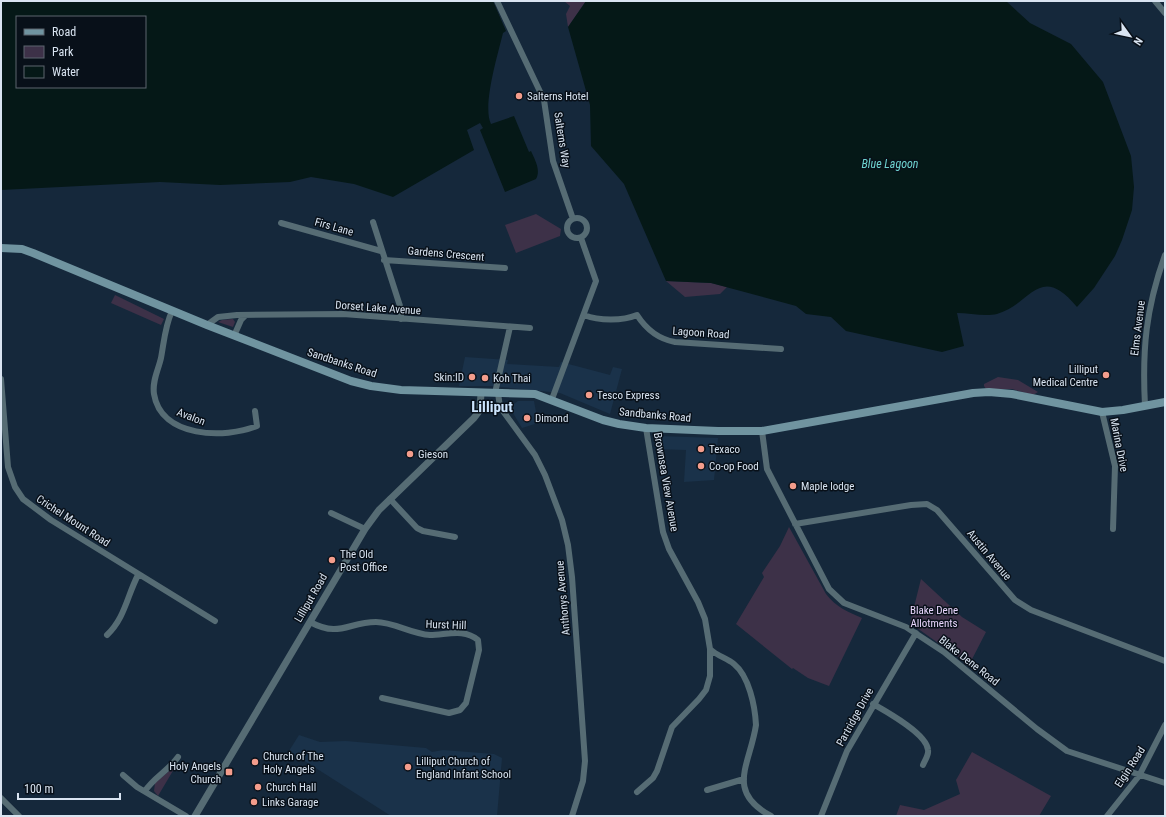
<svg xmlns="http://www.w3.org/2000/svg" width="1166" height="817" viewBox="0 0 1166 817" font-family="'Roboto Condensed',sans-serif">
	<rect width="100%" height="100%" fill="#15283b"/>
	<path fill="#1a324a" d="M 465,357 L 508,360 L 507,364 L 559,367 L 561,362 L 610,375 L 613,367 L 622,369 L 610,414 L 560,393 L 492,386 L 459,386 Z
		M 518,401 L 534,401 L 538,423 L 522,428 L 513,413 L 514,404 Z
		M 658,436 L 718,438 L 714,480 L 684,482 L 686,450 L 655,449 L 654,440 Z
		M 299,735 L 320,742 L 346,741 L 426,748 L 432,752 L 443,750 L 494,754 L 502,758 L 497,816 L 391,816 L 289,751 Z"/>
	<path fill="#3d3148" d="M 564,1 L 586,1 L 568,27 L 566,14 L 570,6 Z
		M 536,214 L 561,229 L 560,236 L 516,253 L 505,225 Z
		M 666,281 L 711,283 L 727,287 L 720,294 L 685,297 Z
		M 115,295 L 164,319 L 161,325 L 111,303 Z
		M 233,319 L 235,322 L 233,327 L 218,322 L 222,320 Z
		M 998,377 L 1018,380 L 1038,392 L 1033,395 L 1012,389 L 986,389 L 984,386 L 984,384 Z
		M 789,527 L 826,594 C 836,607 848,612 862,618 L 829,686 L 808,678 L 793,668 L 792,669 L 736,624 L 764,577 L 762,573 L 780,546 Z
		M 921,579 L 962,617 L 986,632 L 969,665 L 910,623 Z
		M 972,752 L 1051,796 L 1039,816 L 896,816 L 900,805 L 924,810 L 960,794 L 956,780 Z
		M 174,767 L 174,769 L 158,796 L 154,791 L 155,783 Z"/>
	<path fill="#051817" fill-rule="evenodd" d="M 1,1 L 493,1 L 506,31 L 503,33 C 498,54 482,106 491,124 L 514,116 L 529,152 L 531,151 C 535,160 541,170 536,179 L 505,192 L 480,130 L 483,128 L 480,123 L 467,130 L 474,150 L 393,197 L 354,184 L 311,177 L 290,182 L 220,185 L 160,182 L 1,190 ZM 17,17 L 145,17 L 145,87 L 17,87 Z
		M 586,1 L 1006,1 L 1030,23 L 1071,44 L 1103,82 L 1131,156 L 1134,187 L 1132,210 L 1122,240 L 1115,256 L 1094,288 L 1077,307 C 1039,262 1032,304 997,314 C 985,317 969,313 957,313 L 964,346 L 942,352 L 846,331 L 831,317 L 806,314 L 796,306 L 711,283 L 666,281 L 624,184 L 591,146 L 590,105 L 568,27 Z"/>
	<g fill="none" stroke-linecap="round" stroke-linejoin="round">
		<path stroke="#566c74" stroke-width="6" d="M 497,1 L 544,100 L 553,161 L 573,219
			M 1155,1 L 1165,13
			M567 228a10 10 0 1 1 20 0a10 10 0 1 1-20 0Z
			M 373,222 L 400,306 L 401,319
			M 281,223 L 381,251
			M 384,260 L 505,268
			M 172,311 C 165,326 164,342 161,358 C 158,371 152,381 154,394 C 161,438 225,439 257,426 L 255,411
			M 584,315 C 599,321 623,321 637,315 C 646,329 658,339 675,342 L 781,349
			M 207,325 L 218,317 L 237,315 L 343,314 L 530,328
			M 234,336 L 241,320 L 245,316
			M 1,379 L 8,467 L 15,487 L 23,499 L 51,520 L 215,621
			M 495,393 L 510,327
			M 498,393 L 500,407 L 535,455 L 545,475 L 562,520 L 568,545 L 572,577 L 585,761 L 583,781 L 572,816
			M 552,399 L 596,281 L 581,238
			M 1145,406 C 1142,349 1146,308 1165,255
			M 1102,412 L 1115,466 L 1113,529
			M 646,428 L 663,532 L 669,549 L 698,602 L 705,619 L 710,649 C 717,656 727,658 734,664 C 749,676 755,706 756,725 C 750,765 725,791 771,816
			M 762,431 L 767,469 L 829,589 L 844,603 L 906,627 L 944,652 L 1037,729 L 1067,751 L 1165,783
			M 390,499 L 417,528 L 423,531 L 455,537
			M 331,513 L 365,529
			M 795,524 L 911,505 L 927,504 L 937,510 L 1015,600 L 1031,610 L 1165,661
			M 310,622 C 340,638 348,622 376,622 C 394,622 411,634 430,635 C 446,635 464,628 478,640 L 479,650 L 466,703 L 460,710 L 449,713 L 382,698
			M 107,635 C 125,618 127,596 138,575
			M 873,704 C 887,712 927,734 928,750 C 929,755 925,760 923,765
			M 123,775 L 137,787 L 186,816
			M 707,790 L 744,779
			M 145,791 C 153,778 169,770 178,757
			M 637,792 L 653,778 L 657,771 L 672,727 L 699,699 L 706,690 L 710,676 L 710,649
			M 1,798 L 19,816
			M 821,816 L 847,751 L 916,633
			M 1107,816 L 1139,776 L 1165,725"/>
		<path stroke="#566c74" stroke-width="7" d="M 195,816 L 365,529 L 379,510 L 474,418 L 480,410 L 481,393"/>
		<path stroke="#7094a0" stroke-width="8" d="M 1,248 L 22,249 L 33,253 L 207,325 L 351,381 L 371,386 L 401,390 L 535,394 L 603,420 L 619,424 L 646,428 L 718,431 L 762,431 L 973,393 L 989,392 L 1012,394 L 1102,412 L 1123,410 L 1165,402"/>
	</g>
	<g fill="#f49d8c" stroke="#081019" stroke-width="1.5">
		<circle cx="519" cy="96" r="4"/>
		<circle cx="1106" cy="375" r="4"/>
		<circle cx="472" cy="377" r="4"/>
		<circle cx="485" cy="378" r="4"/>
		<circle cx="589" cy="395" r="4"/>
		<circle cx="527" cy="418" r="4"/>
		<circle cx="701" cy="449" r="4"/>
		<circle cx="410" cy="454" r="4"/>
		<circle cx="701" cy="466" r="4"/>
		<circle cx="793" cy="486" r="4"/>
		<circle cx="332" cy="560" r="4"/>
		<circle cx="255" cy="762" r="4"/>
		<circle cx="408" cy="767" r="4"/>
		<rect x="225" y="768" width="8" height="8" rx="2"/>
		<circle cx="258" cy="787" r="4"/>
		<circle cx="254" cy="802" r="4"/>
	</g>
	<g text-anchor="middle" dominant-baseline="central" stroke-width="3" stroke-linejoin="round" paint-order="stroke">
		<g font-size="11" fill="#d9e4f1" stroke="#081019" text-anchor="start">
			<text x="527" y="96">Salterns Hotel</text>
			<text x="1098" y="369" text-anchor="end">Lilliput<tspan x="1098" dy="13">Medical Centre</tspan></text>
			<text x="464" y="377" text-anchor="end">Skin:ID</text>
			<text x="493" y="378">Koh Thai</text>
			<text x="597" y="395">Tesco Express</text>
			<text x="535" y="418">Dimond</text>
			<text x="709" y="449">Texaco</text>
			<text x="418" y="454">Gieson</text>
			<text x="709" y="466">Co-op Food</text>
			<text x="801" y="486">Maple lodge</text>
			<text x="340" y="554">The Old<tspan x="340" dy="13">Post Office</tspan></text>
			<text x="263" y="756">Church of The<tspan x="263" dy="13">Holy Angels</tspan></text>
			<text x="416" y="761">Lilliput Church of<tspan x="416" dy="13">England Infant School</tspan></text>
			<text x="221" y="766" text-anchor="end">Holy Angels<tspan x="221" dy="13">Church</tspan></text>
			<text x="266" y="787">Church Hall</text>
			<text x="262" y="802">Links Garage</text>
		</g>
		<g font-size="11" fill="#d9e4f1" stroke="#081019">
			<text transform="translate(562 140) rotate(81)">Salterns Way</text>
			<text transform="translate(334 227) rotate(16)">Firs Lane</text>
			<text transform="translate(446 254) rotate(5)">Gardens Crescent</text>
			<text transform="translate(378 308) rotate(4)">Dorset Lake Avenue</text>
			<text transform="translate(1138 328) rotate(-83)">Elms Avenue</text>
			<text transform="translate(701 333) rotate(4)">Lagoon Road</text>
			<text transform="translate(342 363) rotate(18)">Sandbanks Road</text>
			<text transform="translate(655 415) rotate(5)">Sandbanks Road</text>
			<text transform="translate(191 417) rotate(21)">Avalon</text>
			<text transform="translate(1119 445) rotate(79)">Marina Drive</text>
			<text transform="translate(666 482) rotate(80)">Brownsea View Avenue</text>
			<text transform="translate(73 521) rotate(33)">Crichel Mount Road</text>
			<text transform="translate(989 555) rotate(50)">Austin Avenue</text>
			<text transform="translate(311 598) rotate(-60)">Lilliput Road</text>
			<text transform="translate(563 598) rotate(-95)">Anthonys Avenue</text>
			<text transform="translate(446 625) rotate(2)">Hurst Hill</text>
			<text transform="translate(969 661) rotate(38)">Blake Dene Road</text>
			<text transform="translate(855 717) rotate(-61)">Partridge Drive</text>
			<text transform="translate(1130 767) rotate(-57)">Elgin Road</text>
		</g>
		<g font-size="11" fill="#e9d6fd" stroke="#081019">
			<text x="934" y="610">Blake Dene<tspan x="934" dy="13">Allotments</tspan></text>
		</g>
		<g font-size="12" font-style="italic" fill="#6ed2d0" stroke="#081019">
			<text x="890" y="164">Blue Lagoon</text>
		</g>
		<g font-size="15" font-weight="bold" fill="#cde5fe" stroke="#081019">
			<text x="492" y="407">Lilliput</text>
		</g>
	</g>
	<rect width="1166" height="817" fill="none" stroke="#d9e4f1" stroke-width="4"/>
	<rect x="16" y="16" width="130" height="72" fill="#081019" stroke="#5c656f"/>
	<rect x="24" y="29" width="20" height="6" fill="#7094a0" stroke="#5c656f"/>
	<text x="52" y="36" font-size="12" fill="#d9e4f1">Road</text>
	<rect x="24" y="46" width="20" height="12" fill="#3d3148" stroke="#5c656f"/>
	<text x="52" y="56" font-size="12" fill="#d9e4f1">Park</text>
	<rect x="24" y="66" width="20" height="12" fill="#051817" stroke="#5c656f"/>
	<text x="52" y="76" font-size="12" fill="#d9e4f1">Water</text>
	<g transform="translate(1130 36) rotate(123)" stroke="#081019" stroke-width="3" paint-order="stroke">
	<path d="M0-3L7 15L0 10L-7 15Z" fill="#d9e4f1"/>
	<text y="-6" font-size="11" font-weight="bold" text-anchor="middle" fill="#d9e4f1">N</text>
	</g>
	<path d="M18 793v6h102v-6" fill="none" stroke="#d9e4f1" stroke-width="2"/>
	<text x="24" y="793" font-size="12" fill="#d9e4f1" stroke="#081019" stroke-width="3" paint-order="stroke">100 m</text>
</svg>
